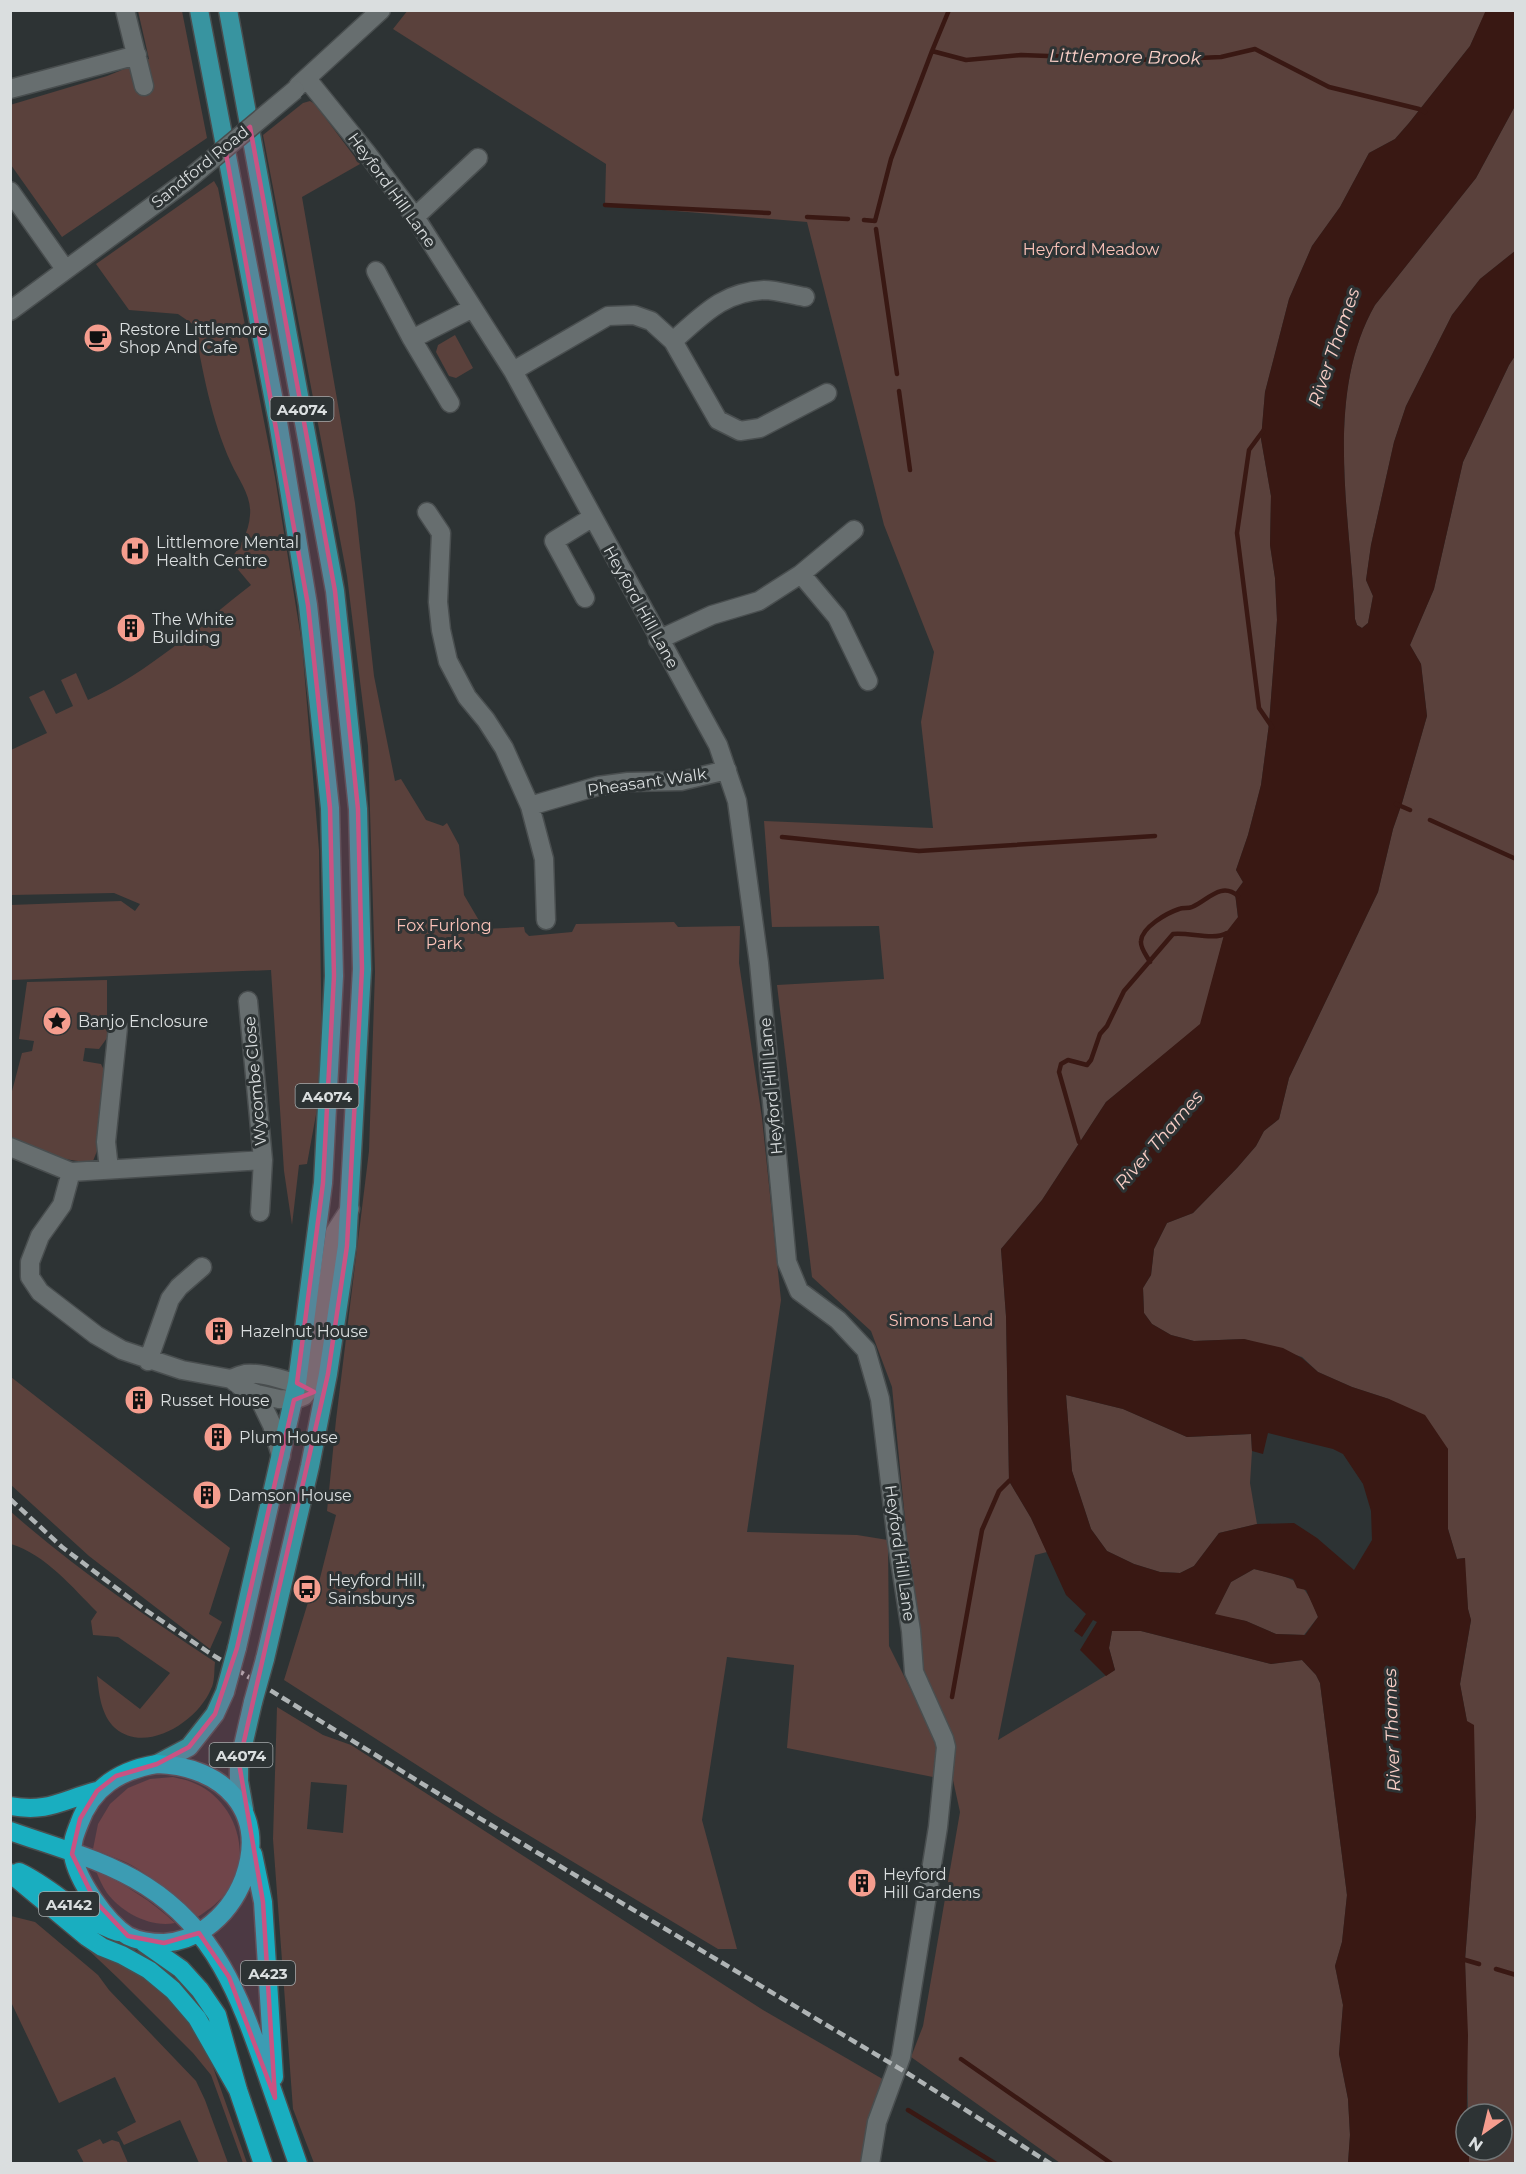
<svg xmlns="http://www.w3.org/2000/svg" width="1526" height="2174" viewBox="0 0 1526 2174" font-family="Montserrat,sans-serif">
	<rect width="100%" height="100%" fill="#2d3334"/>
	<path fill="#5a413c" fill-rule="evenodd" d="M 408,10 L 1486,11 L 1470,46 L 1409,123 L 1395,139 L 1369,153 L 1340,207 L 1312,246 L 1289,299 L 1265,392 L 1261,439 L 1271,496 L 1270,545 L 1275,578 L 1277,620 L 1269,724 L 1261,785 L 1248,835 L 1236,870 L 1243,882 L 1235,893 L 1238,918 L 1224,936 L 1201,1024 L 1106,1102 L 1042,1200 L 1001,1249 L 1006,1316 L 1009,1481 L 1031,1518 L 1047,1552 L 1035,1555 L 998,1740 L 1115,1670 L 1109,1648 L 1112,1631 L 1141,1631 L 1271,1664 L 1302,1660 L 1316,1675 L 1320,1683 L 1347,1895 L 1342,1942 L 1335,1966 L 1343,2005 L 1339,2054 L 1348,2099 L 1350,2135 L 1348,2163 L 1060,2163 L 911,2057 L 923,2026 L 960,1812 L 937,1707 L 920,1671 L 892,1387 L 871,1331 L 812,1277 L 777,985 L 884,979 L 879,926 L 772,927 L 764,821 L 933,828 L 921,722 L 934,652 L 884,525 L 807,222 L 605,205 L 606,164 L 393,29 Z
		M 138,11 L 182,11 L 207,138 L 62,237 L 11,165 L 10,105 L 107,76 L 149,59 Z
		M 310,101 L 315,104 L 360,164 L 302,197 L 355,503 L 374,676 L 395,781 L 401,779 L 426,820 L 443,826 L 447,823 L 459,845 L 464,895 L 484,929 L 524,927 L 525,932 L 529,936 L 572,932 L 576,924 L 674,922 L 678,927 L 740,926 L 739,963 L 762,1118 L 781,1300 L 747,1532 L 857,1535 L 888,1540 L 889,1646 L 939,1746 L 938,1778 L 787,1748 L 794,1665 L 727,1657 L 702,1820 L 737,1949 L 718,1949 L 495,1815 L 284,1680 L 314,1583 L 319,1582 L 336,1515 L 327,1511 L 336,1420 L 369,1151 L 375,972 L 368,746 L 347,576 L 263,135 L 303,103 Z
		M 1515,106 L 1515,251 L 1480,279 L 1452,315 L 1406,406 L 1394,442 L 1371,545 L 1366,580 L 1373,596 L 1368,623 L 1362,628 L 1357,625 L 1355,619 C 1351,519 1323,396 1375,305 L 1476,178 Z
		M 214,181 L 218,188 L 275,477 L 302,644 L 319,850 L 322,1052 L 319,1098 L 307,1164 L 299,1165 L 292,1225 L 284,1171 L 271,970 L 11,980 L 10,905 L 121,901 L 135,911 L 140,904 L 114,893 L 11,895 L 11,750 L 47,733 L 29,697 L 44,690 L 56,714 L 73,706 L 61,680 L 76,673 L 88,700 C 150,672 198,626 251,585 L 230,560 C 240,547 249,532 250,515 C 252,496 238,479 231,463 C 211,419 203,372 194,325 L 178,314 L 129,310 L 96,264 Z
		M 455,335 L 473,368 L 456,378 L 449,376 L 436,352 L 438,345 Z
		M 1515,356 L 1515,2163 L 1469,2163 L 1469,2150 L 1502,2150 L 1502,2114 L 1468,2114 L 1465,1960 L 1476,1817 L 1473,1754 L 1460,1684 L 1471,1620 L 1468,1609 L 1464,1558 L 1457,1559 L 1448,1529 L 1448,1449 L 1389,1399 L 1352,1387 L 1318,1372 L 1302,1357 L 1244,1339 L 1194,1341 L 1171,1335 L 1152,1324 L 1144,1313 L 1143,1288 L 1151,1275 L 1154,1249 L 1167,1223 L 1193,1213 L 1237,1168 L 1256,1146 L 1264,1131 L 1279,1119 L 1289,1078 L 1378,892 L 1393,829 L 1402,803 L 1427,716 L 1421,664 L 1410,645 L 1434,589 L 1463,462 L 1509,365 Z
		M 107,980 L 107,1038 L 99,1049 L 85,1048 L 83,1061 L 101,1064 L 106,1074 L 97,1151 L 93,1161 C 64,1164 36,1148 11,1137 L 11,1095 L 22,1053 L 32,1051 L 34,1041 L 19,1039 L 27,982 Z
		M 11,1377 L 230,1548 L 209,1614 L 222,1622 L 210,1649 L 89,1556 L 11,1485 Z
		M 1066,1395 L 1123,1409 L 1187,1437 L 1251,1434 L 1252,1451 L 1250,1483 L 1257,1524 L 1219,1533 L 1194,1566 L 1180,1573 L 1160,1572 L 1134,1564 L 1107,1551 L 1091,1529 L 1072,1471 Z
		M 10,1511 C 74,1568 144,1615 215,1662 C 214,1670 215,1682 211,1689 C 198,1721 146,1755 115,1728 C 101,1715 99,1694 97,1676 L 140,1709 L 170,1673 L 118,1637 L 93,1635 L 91,1621 L 97,1612 C 72,1587 46,1555 11,1544 Z
		M 1254,1569 C 1292,1578 1304,1577 1318,1617 L 1304,1635 L 1276,1634 L 1246,1621 L 1214,1615 L 1231,1582 Z
		M 277,1707 L 323,1735 L 351,1745 L 763,2010 L 886,2081 L 865,2163 L 314,2163 L 293,2109 L 273,1839 ZM 311,1782 L 347,1785 L 343,1833 L 307,1829 Z
		M 173,1777 C 180,1779 189,1780 196,1784 C 233,1800 253,1851 230,1887 C 221,1901 210,1909 196,1918 C 177,1898 157,1880 133,1866 C 121,1859 107,1855 93,1849 L 98,1824 L 110,1804 L 128,1788 L 150,1779 Z
		M 96,1871 C 124,1884 152,1901 175,1923 C 150,1928 121,1912 107,1893 C 102,1886 99,1878 96,1871 Z
		M 11,1916 L 35,1922 L 98,1975 L 109,1990 L 196,2081 L 205,2100 L 228,2163 L 199,2163 L 180,2120 L 124,2145 L 117,2132 L 136,2122 L 115,2077 L 59,2103 L 11,2002 Z
		M 80,1942 L 110,1961 L 136,1970 L 169,1993 L 201,2038 L 213,2067 L 247,2163 L 243,2163 L 211,2075 L 193,2053 L 119,1979 Z
		M 100,2139 L 103,2144 L 112,2140 L 119,2142 L 128,2163 L 84,2163 L 77,2150 Z"/>
	<path fill="#391813" fill-rule="evenodd" d="M 1486,10 L 1515,11 L 1515,106 L 1476,178 L 1375,305 C 1323,396 1351,519 1355,619 L 1357,625 L 1362,628 L 1368,623 L 1373,596 L 1366,580 L 1371,545 L 1394,442 L 1406,406 L 1452,315 L 1480,279 L 1515,251 L 1515,356 L 1509,365 L 1463,462 L 1434,589 L 1410,645 L 1421,664 L 1427,716 L 1402,803 L 1393,829 L 1378,892 L 1289,1078 L 1279,1119 L 1264,1131 L 1256,1146 L 1237,1168 L 1193,1213 L 1167,1223 L 1154,1249 L 1151,1275 L 1143,1288 L 1144,1313 L 1152,1324 L 1171,1335 L 1194,1341 L 1244,1339 L 1283,1348 L 1302,1358 L 1318,1372 L 1352,1387 L 1389,1399 L 1425,1415 L 1448,1449 L 1448,1529 L 1457,1559 L 1465,1558 L 1468,1609 L 1471,1620 L 1460,1684 L 1467,1721 L 1474,1725 L 1476,1817 L 1465,1960 L 1468,2035 L 1466,2150 L 1469,2150 L 1469,2163 L 1348,2163 L 1350,2135 L 1348,2099 L 1339,2054 L 1343,2005 L 1335,1966 L 1342,1942 L 1347,1895 L 1320,1683 L 1316,1675 L 1302,1660 L 1271,1664 L 1141,1631 L 1112,1631 L 1109,1648 L 1115,1670 L 1106,1676 L 1080,1650 L 1097,1622 L 1093,1620 L 1082,1637 L 1074,1631 L 1086,1614 L 1066,1595 L 1031,1518 L 1009,1481 L 1006,1316 L 1001,1249 L 1042,1200 L 1106,1102 L 1200,1024 L 1224,935 L 1238,917 L 1235,893 L 1243,882 L 1236,870 L 1248,835 L 1261,785 L 1269,724 L 1277,620 L 1275,578 L 1270,545 L 1271,496 L 1261,439 L 1265,392 L 1289,299 L 1312,246 L 1340,207 L 1369,153 L 1395,139 L 1409,123 L 1470,46 ZM 1066,1395 L 1123,1409 L 1187,1437 L 1251,1434 L 1252,1451 L 1263,1454 L 1268,1433 L 1333,1449 L 1343,1454 L 1363,1484 L 1371,1511 L 1372,1540 L 1354,1570 L 1317,1538 L 1294,1523 L 1257,1524 L 1219,1533 L 1194,1566 L 1180,1573 L 1160,1572 L 1134,1564 L 1107,1551 L 1091,1529 L 1072,1471 ZM 1254,1569 L 1293,1579 L 1297,1588 L 1306,1590 L 1318,1617 L 1305,1635 L 1276,1634 L 1246,1621 L 1215,1614 L 1231,1582 Z"/>
	<g fill="none" stroke-linecap="round" stroke-linejoin="round">
		<path stroke="#391813" stroke-width="4.5" d="M 949,10 L 932,51 L 966,60 L 1021,55 L 1155,60 L 1221,57 L 1255,49 L 1329,87 L 1419,109 L 1425,112
			M 605,205 L 769,213
			M 807,217 L 848,219
			M 864,220 L 875,221 L 891,159 L 932,51
			M 876,229 L 897,374
			M 899,391 L 910,470
			M 1263,431 L 1249,450 L 1237,533 L 1259,708 L 1272,727
			M 1396,804 L 1410,810
			M 1430,820 L 1516,859
			M 782,837 L 919,851 L 1155,836
			M 1150,962 C 1147,956 1140,948 1141,941 C 1142,927 1167,913 1179,909 C 1183,907 1188,909 1192,907 C 1207,901 1221,881 1238,896
			M 1079,1142 L 1059,1072 L 1061,1064 L 1068,1060 L 1087,1065 L 1091,1060 L 1100,1034 L 1107,1026 L 1124,991 L 1173,934 C 1190,932 1213,941 1227,933
			M 952,1697 L 982,1530 L 999,1491 L 1009,1481
			M 1462,1959 L 1479,1964
			M 1496,1969 L 1516,1975
			M 961,2059 L 1112,2164
			M 908,2110 L 996,2164"/>
		<g stroke="#494e4f" stroke-width="21">
			<path id="minor" d="M 125,10 L 144,86
				M 307,79 L 366,152 L 415,217 L 513,371 L 718,745 L 737,801 L 759,963 L 787,1262 L 799,1291 L 838,1320 L 866,1350 L 880,1399 L 897,1541 L 911,1631 L 914,1672 L 944,1739 L 946,1747 L 938,1827 L 901,2057 L 877,2122 L 870,2164
				M 298,86 L 381,10
				M 10,89 L 137,55
				M 10,191 L 65,269
				M 415,217 L 478,158
				M 376,271 L 412,339
				M 10,311 L 185,182
				M 673,341 C 702,316 722,292 764,290 C 777,290 792,295 805,297
				M 513,371 L 608,316 L 634,315 L 651,321 L 673,341 L 718,420 L 740,431 L 760,428 L 827,393
				M 450,403 L 412,339 L 473,308
				M 427,512 L 441,533 L 438,602 L 441,630 L 448,661 L 467,697 L 486,720 L 504,748 L 530,806 L 598,786 L 628,782 L 681,781 L 727,770
				M 801,574 L 854,530
				M 585,598 L 554,541 L 593,517
				M 658,640 L 712,615 L 759,601 L 801,574 L 837,617 L 868,681
				M 530,806 L 544,859 L 546,920
				M 248,1001 L 263,1160 L 260,1212
				M 10,1147 L 71,1172 L 263,1160
				M 109,1169 L 106,1142 L 118,1027
				M 71,1172 L 62,1205 L 40,1236 L 30,1262 L 30,1277 L 40,1292 L 96,1335 L 122,1350 L 182,1370 L 231,1379 L 244,1389 L 257,1394 L 279,1399 L 294,1400 L 304,1396 L 310,1389 L 316,1364 L 335,1232 L 350,1209
				M 148,1361 L 170,1299 L 179,1287 L 202,1267
				M 231,1379 C 235,1377 240,1375 245,1374 C 261,1372 295,1382 310,1390
				M 257,1394 L 272,1425 L 281,1456"/>
		</g>
		<g stroke="#494e4f" stroke-width="21">
			<path id="major" d="M 199,10 L 278,422 L 308,605 L 330,808 L 334,976 L 323,1183 L 297,1383 L 237,1648
				M 228,10 L 335,591 L 358,809 L 362,969 L 347,1246 L 328,1374 L 310,1466 L 265,1659
				M 157,1764 L 189,1747 L 215,1714 L 225,1692
				M 244,1809 L 239,1781 L 239,1763 L 253,1702"/>
		</g>
		<g stroke="#494e4f" stroke-width="21">
			<path id="highway" d="M 157,1764 C 223,1766 268,1811 244,1878 C 236,1899 224,1915 206,1928 C 193,1937 180,1942 164,1943 C 153,1943 138,1941 128,1936 C 106,1922 77,1880 73,1855 C 71,1844 75,1834 79,1824 C 92,1787 120,1770 157,1764 Z
				M 10,1806 C 48,1813 62,1800 97,1791
				M 10,1831 C 55,1847 105,1860 146,1886 C 215,1930 239,1995 265,2069 C 276,2101 287,2132 298,2164
				M 253,1854 L 263,1902 L 274,2077
				M 19,1872 C 54,1888 81,1920 118,1932
				M 10,1873 L 87,1937 L 102,1947 L 122,1955 L 149,1970 L 173,1990 L 197,2018 L 238,2090
				M 144,1943 L 181,1969 L 200,1990 L 217,2015 L 238,2090 L 263,2164"/>
		</g>
		<use href="#minor" stroke="#676e6f" stroke-width="18"/>
		<use href="#major" stroke="#3894a0" stroke-width="18"/>
		<use href="#highway" stroke="#19aec0" stroke-width="18"/>
		<path stroke="#afb4b5" stroke-width="4.5" stroke-dasharray="9 4.5" stroke-linecap="butt" d="M 10,1499 L 62,1547 L 144,1609 L 208,1652 L 439,1794 L 907,2073 L 1051,2164"/>
		<g stroke="#494e4f" stroke-width="21" stroke-linecap="butt">
			<path id="minor-bridge" d="M 185,182 L 295,90"/>
		</g>
		<g stroke="#494e4f" stroke-width="21" stroke-linecap="butt">
			<path id="major-bridge" d="M 225,1692 L 237,1648
				M 253,1702 L 265,1659"/>
		</g>
		<use href="#minor-bridge" stroke="#676e6f" stroke-width="18"/>
		<use href="#major-bridge" stroke="#3894a0" stroke-width="18"/>
	</g>
	<path fill="#c95383" fill-opacity="0.2" stroke="#c95383" stroke-width="4.5" stroke-linejoin="round" d="M 250,127 L 335,591 L 358,809 L 362,969 L 347,1246 L 328,1374 L 239,1763 L 263,1902 L 275,2098 L 229,1977 L 199,1933 L 164,1943 L 128,1936 L 95,1901 L 72,1854 L 80,1819 L 97,1791 L 116,1776 L 157,1764 L 189,1747 L 215,1714 L 237,1648 L 294,1400 L 314,1392 L 297,1383 L 323,1183 L 334,976 L 330,808 L 308,605 L 225,148 Z"/>
	<defs>
		<g id="cafe-disc" transform="scale(1.5)"><circle r="9.5" fill="#f59d8e" stroke="#2d3334"/><path d="M-5.5-4.5H6V0H3Q3 3.5 0 3.5H-2.5Q-5.5 3.5-5.5 0ZM3-3.2v2h1.7v-2ZM-6 4.5H4V6H-6Z" fill="#111"/></g>
		<g id="hospital-disc" transform="scale(1.5)"><circle r="9.5" fill="#f59d8e" stroke="#2d3334"/><path d="M-5-5h3v3.5h4V-5h3V5h-3V1.5h-4V5h-3Z" fill="#111"/></g>
		<g id="building-disc" transform="scale(1.5)"><circle r="9.5" fill="#f59d8e" stroke="#2d3334"/><path d="M-4-6H4V6H1V3H-1V6H-4ZM-2.5-4.3h1.7v1.8h-1.7ZM.8-4.3h1.7v1.8H.8ZM-2.5-1h1.7V.8h-1.7ZM.8-1h1.7V.8H.8Z" fill="#111"/></g>
		<g id="sight-disc" transform="scale(1.5)"><circle r="9.5" fill="#f59d8e" stroke="#2d3334"/><path d="M0-6L1.8-2.2L6-1.7L2.9 1.2L3.7 5.4L0 3.3L-3.7 5.4L-2.9 1.2L-6-1.7L-1.8-2.2Z" fill="#111"/></g>
		<g id="bus-disc" transform="scale(1.5)"><circle r="9.5" fill="#f59d8e" stroke="#2d3334"/><path d="M-5-6H5V4H4V6H2V4H-2V6H-4V4H-5ZM-3.5-4V0h7V-4ZM-3.5 1.2v1.5H-2V1.2ZM2 1.2v1.5H3.5V1.2Z" fill="#111"/></g>
	</defs>
	<g fill-rule="evenodd">
		<use href="#cafe-disc" x="98" y="338"/>
		<use href="#hospital-disc" x="135" y="551"/>
		<use href="#building-disc" x="131" y="628"/>
		<use href="#sight-disc" x="57" y="1021"/>
		<use href="#building-disc" x="219" y="1331"/>
		<use href="#building-disc" x="139" y="1400"/>
		<use href="#building-disc" x="218" y="1437"/>
		<use href="#building-disc" x="207" y="1495"/>
		<use href="#bus-disc" x="307" y="1589"/>
		<use href="#building-disc" x="862" y="1883"/>
	</g>
	<g text-anchor="middle" dominant-baseline="central" stroke-width="6" stroke-linejoin="round" paint-order="stroke">
		<g fill="#2d3334" stroke="#a6abac" stroke-width="1.5">
			<rect x="270.5" y="397" width="63" height="24" rx="4.5"/>
			<rect x="295.5" y="1084" width="63" height="24" rx="4.5"/>
			<rect x="209.5" y="1743" width="63" height="24" rx="4.5"/>
			<rect x="39" y="1892" width="60" height="24" rx="4.5"/>
			<rect x="241" y="1961" width="54" height="24" rx="4.5"/>
		</g>
		<g font-size="15" font-weight="bold" fill="#dadedf">
			<text x="302" y="409">A4074</text>
			<text x="327" y="1096">A4074</text>
			<text x="241" y="1755">A4074</text>
			<text x="69" y="1904">A4142</text>
			<text x="268" y="1973">A423</text>
		</g>
		<g font-size="16" fill="#dadedf" stroke="#2d3334">
			<text transform="translate(200 167) rotate(-39)">Sandford Road</text>
			<text transform="translate(392 190) rotate(54)">Heyford Hill Lane</text>
			<text transform="translate(641 607) rotate(61)">Heyford Hill Lane</text>
			<text transform="translate(647 782) rotate(-8)">Pheasant Walk</text>
			<text transform="translate(255 1081) rotate(-95)">Wycombe Close</text>
			<text transform="translate(771 1086) rotate(-95)">Heyford Hill Lane</text>
			<text transform="translate(900 1553) rotate(82)">Heyford Hill Lane</text>
		</g>
		<g font-size="16" fill="#fcc3b9" stroke="#2d3334">
			<text x="1091" y="249">Heyford Meadow</text>
			<text x="444" y="925">Fox Furlong<tspan x="444" dy="18">Park</tspan></text>
			<text x="941" y="1320">Simons Land</text>
		</g>
		<g font-size="16" fill="#dadedf" stroke="#2d3334" text-anchor="start">
			<text x="119" y="329">Restore Littlemore<tspan x="119" dy="18">Shop And Cafe</tspan></text>
			<text x="156" y="542">Littlemore Mental<tspan x="156" dy="18">Health Centre</tspan></text>
			<text x="152" y="619">The White<tspan x="152" dy="18">Building</tspan></text>
			<text x="78" y="1021">Banjo Enclosure</text>
			<text x="240" y="1331">Hazelnut House</text>
			<text x="160" y="1400">Russet House</text>
			<text x="239" y="1437">Plum House</text>
			<text x="228" y="1495">Damson House</text>
			<text x="328" y="1580">Heyford Hill,<tspan x="328" dy="18">Sainsburys</tspan></text>
			<text x="883" y="1874">Heyford<tspan x="883" dy="18">Hill Gardens</tspan></text>
		</g>
		<g font-size="18" font-style="italic" fill="#facfc7" stroke="#2d3334">
			<text transform="translate(1125 57) rotate(1)">Littlemore Brook</text>
			<text transform="translate(1334 347) rotate(-71)">River Thames</text>
			<text transform="translate(1159 1140) rotate(-49)">River Thames</text>
			<text transform="translate(1392 1730) rotate(-92)">River Thames</text>
		</g>
	</g>
	<rect width="1526" height="2174" fill="none" stroke="#dadedf" stroke-width="24"/>
	<g transform="translate(1484 2132) rotate(214)"><circle r="28" fill="#2d3334" stroke="#727778" stroke-width="1.5"/>
	<path d="M0-4.5L10 22L0 15L-10 22Z" fill="#f59d8e"/>
	<text y="-9" font-size="16" font-weight="bold" text-anchor="middle" fill="#dadedf">N</text>
	</g>
</svg>
